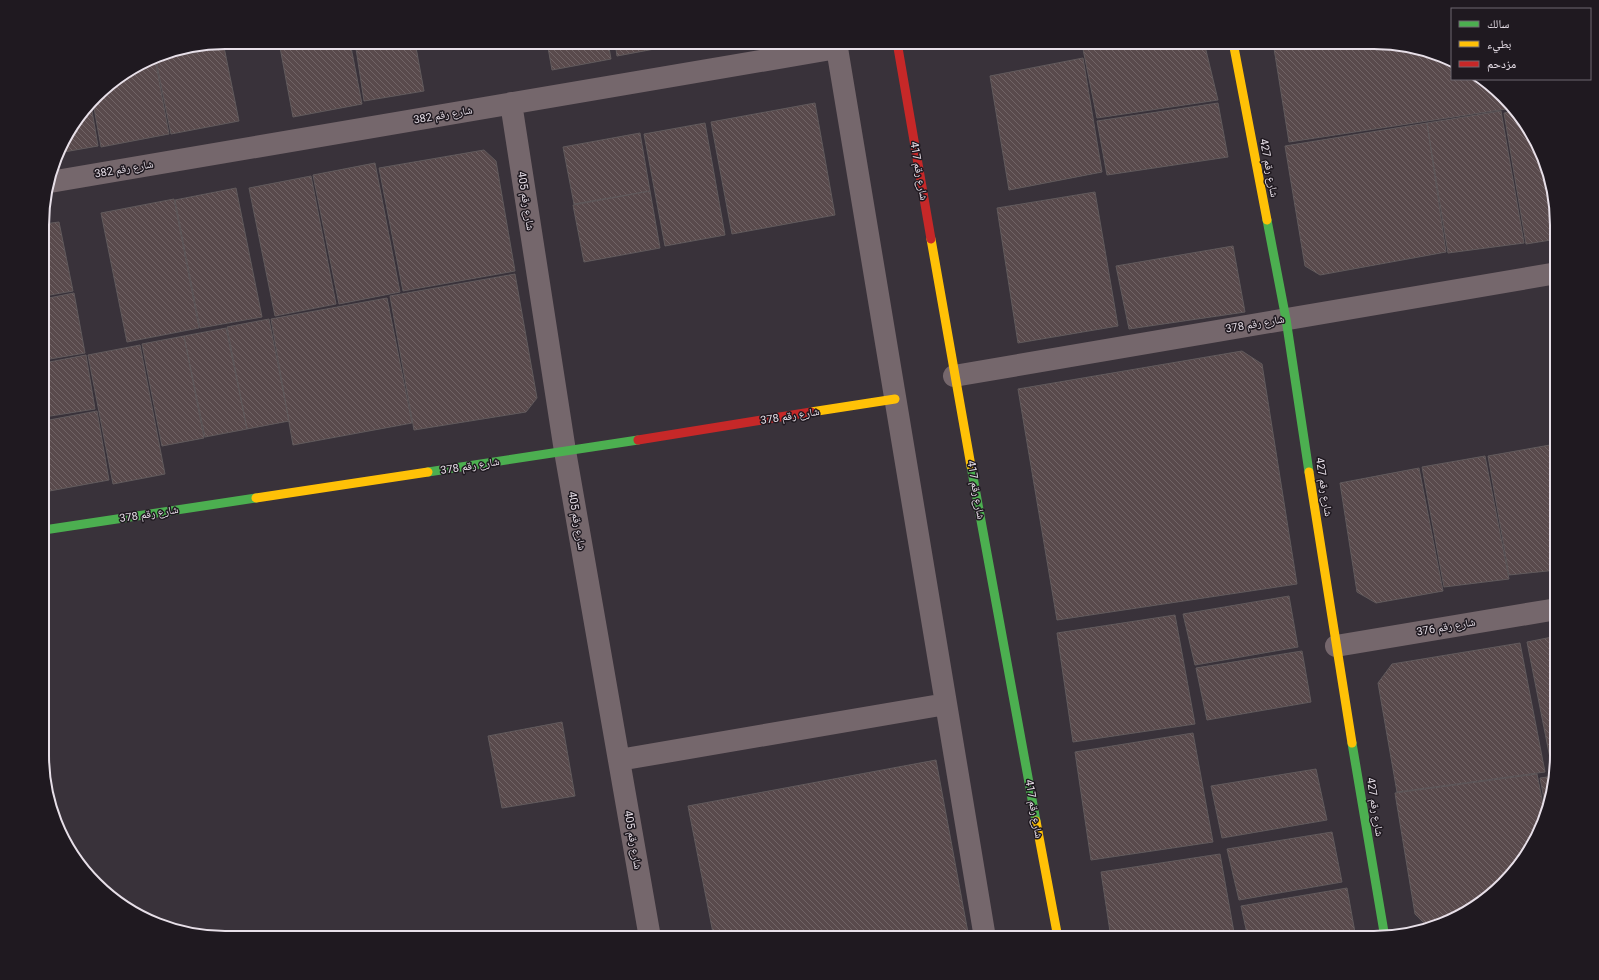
<svg xmlns="http://www.w3.org/2000/svg" width="1599" height="980" viewBox="0 0 1599 980" font-family="Roboto,'Noto Naskh Arabic',sans-serif">
	<defs>
		<pattern id="building-back-hatch" width="6" height="6" patternUnits="userSpaceOnUse"><rect width="6" height="6" fill="#594a4c"/><path d="M-1 5l2 2M0 0l6 6M5-1l2 2" fill="none" stroke="#716466"/></pattern>
	</defs>
	<rect width="100%" height="100%" fill="#39323a"/>
	<path fill="url(#building-back-hatch)" stroke="#615a5c" d="M 224,42 L 224,45 L 156,58 L 156,56 Z
		M 279,42 L 350,42 L 362,104 L 293,117 Z
		M 355,42 L 415,42 L 424,91 L 364,101 Z
		M 547,42 L 608,42 L 611,59 L 552,70 Z
		M 615,42 L 676,42 L 676,45 L 617,56 Z
		M 1123,42 L 1204,42 L 1218,100 L 1097,118 L 1083,49 Z
		M 1273,42 L 1374,42 L 1421,48 L 1452,61 L 1452,79 L 1482,79 L 1503,96 L 1513,108 L 1289,142 Z
		M 224,47 L 239,121 L 171,134 L 156,60 Z
		M 1083,58 L 1102,172 L 1009,190 L 990,76 Z
		M 155,59 L 169,134 L 101,147 L 93,102 L 104,88 L 148,61 Z
		M 815,103 L 835,215 L 732,234 L 711,122 Z
		M 1218,103 L 1228,157 L 1107,175 L 1097,121 Z
		M 91,105 L 98,146 L 58,153 L 61,144 Z
		M 1501,111 L 1524,243 L 1448,253 L 1427,123 Z
		M 1515,111 L 1532,134 L 1557,213 L 1557,239 L 1526,244 L 1504,113 Z
		M 705,123 L 725,235 L 665,246 L 644,134 Z
		M 1427,123 L 1446,252 L 1320,275 L 1305,266 L 1285,146 Z
		M 640,133 L 650,191 L 574,204 L 563,147 Z
		M 484,150 L 496,161 L 515,271 L 403,291 L 379,168 Z
		M 375,163 L 400,292 L 339,304 L 313,175 Z
		M 311,176 L 336,304 L 275,316 L 249,188 Z
		M 236,188 L 262,317 L 200,328 L 175,200 Z
		M 650,191 L 660,248 L 584,262 L 573,205 Z
		M 1095,192 L 1118,326 L 1018,343 L 997,208 Z
		M 174,199 L 199,328 L 127,342 L 101,213 Z
		M 59,222 L 73,291 L 44,296 L 44,224 Z
		M 1233,246 L 1245,312 L 1129,329 L 1116,266 Z
		M 515,274 L 537,398 L 526,412 L 414,430 L 390,296 Z
		M 74,293 L 85,353 L 44,360 L 44,299 Z
		M 387,298 L 412,423 L 293,445 L 271,319 Z
		M 269,319 L 289,421 L 247,429 L 227,327 Z
		M 226,328 L 247,429 L 205,437 L 184,336 Z
		M 184,336 L 204,438 L 162,446 L 142,344 Z
		M 140,345 L 165,474 L 113,484 L 88,355 Z
		M 1242,351 L 1262,364 L 1297,584 L 1057,620 L 1018,389 Z
		M 86,355 L 95,409 L 44,417 L 44,363 Z
		M 97,411 L 109,480 L 44,492 L 44,421 Z
		M 1557,444 L 1557,462 L 1554,445 Z
		M 1550,445 L 1557,477 L 1557,570 L 1509,575 L 1488,456 Z
		M 1485,456 L 1509,579 L 1444,587 L 1422,467 Z
		M 1419,468 L 1443,591 L 1376,603 L 1357,592 L 1340,483 Z
		M 1289,596 L 1298,647 L 1195,665 L 1183,614 Z
		M 1175,615 L 1195,724 L 1073,742 L 1057,633 Z
		M 1557,636 L 1557,766 L 1552,768 L 1527,642 Z
		M 1520,643 L 1545,772 L 1397,792 L 1378,683 L 1392,664 Z
		M 1302,651 L 1311,702 L 1207,720 L 1196,668 Z
		M 562,722 L 575,796 L 502,808 L 488,736 Z
		M 1193,733 L 1213,842 L 1091,860 L 1075,752 Z
		M 936,760 L 969,938 L 714,938 L 688,806 Z
		M 1316,769 L 1327,820 L 1222,838 L 1211,786 Z
		M 1537,774 L 1544,809 L 1532,846 L 1503,884 L 1465,913 L 1434,923 L 1425,924 L 1415,914 L 1395,793 Z
		M 1554,776 L 1545,804 L 1540,778 Z
		M 1332,832 L 1342,882 L 1239,900 L 1227,849 Z
		M 1220,854 L 1235,938 L 1111,938 L 1101,872 Z
		M 1347,888 L 1356,938 L 1248,938 L 1241,906 Z"/>
	<g fill="none" stroke-linecap="round" stroke-linejoin="round">
		<path stroke="#75676c" stroke-width="22" d="M 836,42 L 985,938
			M 511,103 L 565,451 L 650,938
			M 50,182 L 837,48
			M 954,376 L 1557,273
			M 1336,646 L 1557,609
			M 619,760 L 946,704"/>
		<path stroke="#4caf50" stroke-width="9" d="M 1267,220 L 1286,319 L 1309,472
			M 971,466 L 1036,821
			M 428,472 L 638,440
			M 44,530 L 256,498
			M 1352,743 L 1385,938"/>
		<path stroke="#ffc107" stroke-width="9" d="M 1233,42 L 1267,220
			M 931,239 L 971,466
			M 811,412 L 895,399
			M 1309,472 L 1352,743
			M 256,498 L 428,472
			M 1036,821 L 1058,938"/>
		<path stroke="#c62828" stroke-width="9" d="M 897,42 L 931,239
			M 638,440 L 811,412"/>
	</g>
	<g text-anchor="middle" dominant-baseline="central" stroke-width="3" stroke-linejoin="round" paint-order="stroke">
		<g font-size="11" fill="#e7dfe8" stroke="#1f1920">
			<text transform="translate(443 115) rotate(-10)">شارع رقم 382</text>
			<text transform="translate(1269 168) rotate(79)">شارع رقم 427</text>
			<text transform="translate(124 169) rotate(-10)">شارع رقم 382</text>
			<text transform="translate(919 171) rotate(80)">شارع رقم 417</text>
			<text transform="translate(526 201) rotate(81)">شارع رقم 405</text>
			<text transform="translate(1255 324) rotate(-10)">شارع رقم 378</text>
			<text transform="translate(790 416) rotate(-9)">شارع رقم 378</text>
			<text transform="translate(470 466) rotate(-9)">شارع رقم 378</text>
			<text transform="translate(1324 487) rotate(81)">شارع رقم 427</text>
			<text transform="translate(976 490) rotate(80)">شارع رقم 417</text>
			<text transform="translate(149 514) rotate(-9)">شارع رقم 378</text>
			<text transform="translate(577 521) rotate(80)">شارع رقم 405</text>
			<text transform="translate(1446 627) rotate(-10)">شارع رقم 376</text>
			<text transform="translate(1375 807) rotate(81)">شارع رقم 427</text>
			<text transform="translate(1034 809) rotate(80)">شارع رقم 417</text>
			<text transform="translate(633 840) rotate(80)">شارع رقم 405</text>
		</g>
	</g>
	<path d="M0 0H1599V980H0ZM225 49H1374A176 176 0 0 1 1550 225V755A176 176 0 0 1 1374 931H225A176 176 0 0 1 49 755V225A176 176 0 0 1 225 49Z" fill="#1f1920" fill-rule="evenodd"/>
	<path fill="none" stroke="#e7dfe8" stroke-width="2" d="M225 49H1374A176 176 0 0 1 1550 225V755A176 176 0 0 1 1374 931H225A176 176 0 0 1 49 755V225A176 176 0 0 1 225 49Z"/>
	<rect x="1451" y="8" width="140" height="72" fill="#1f1920" stroke="#6f6870"/>
	<rect x="1459" y="21" width="20" height="6" fill="#4caf50" stroke="#6f6870"/>
	<text x="1487" y="28" font-size="12" fill="#e7dfe8">سالك</text>
	<rect x="1459" y="41" width="20" height="6" fill="#ffc107" stroke="#6f6870"/>
	<text x="1487" y="48" font-size="12" fill="#e7dfe8">بطيء</text>
	<rect x="1459" y="61" width="20" height="6" fill="#c62828" stroke="#6f6870"/>
	<text x="1487" y="68" font-size="12" fill="#e7dfe8">مزدحم</text>
</svg>
